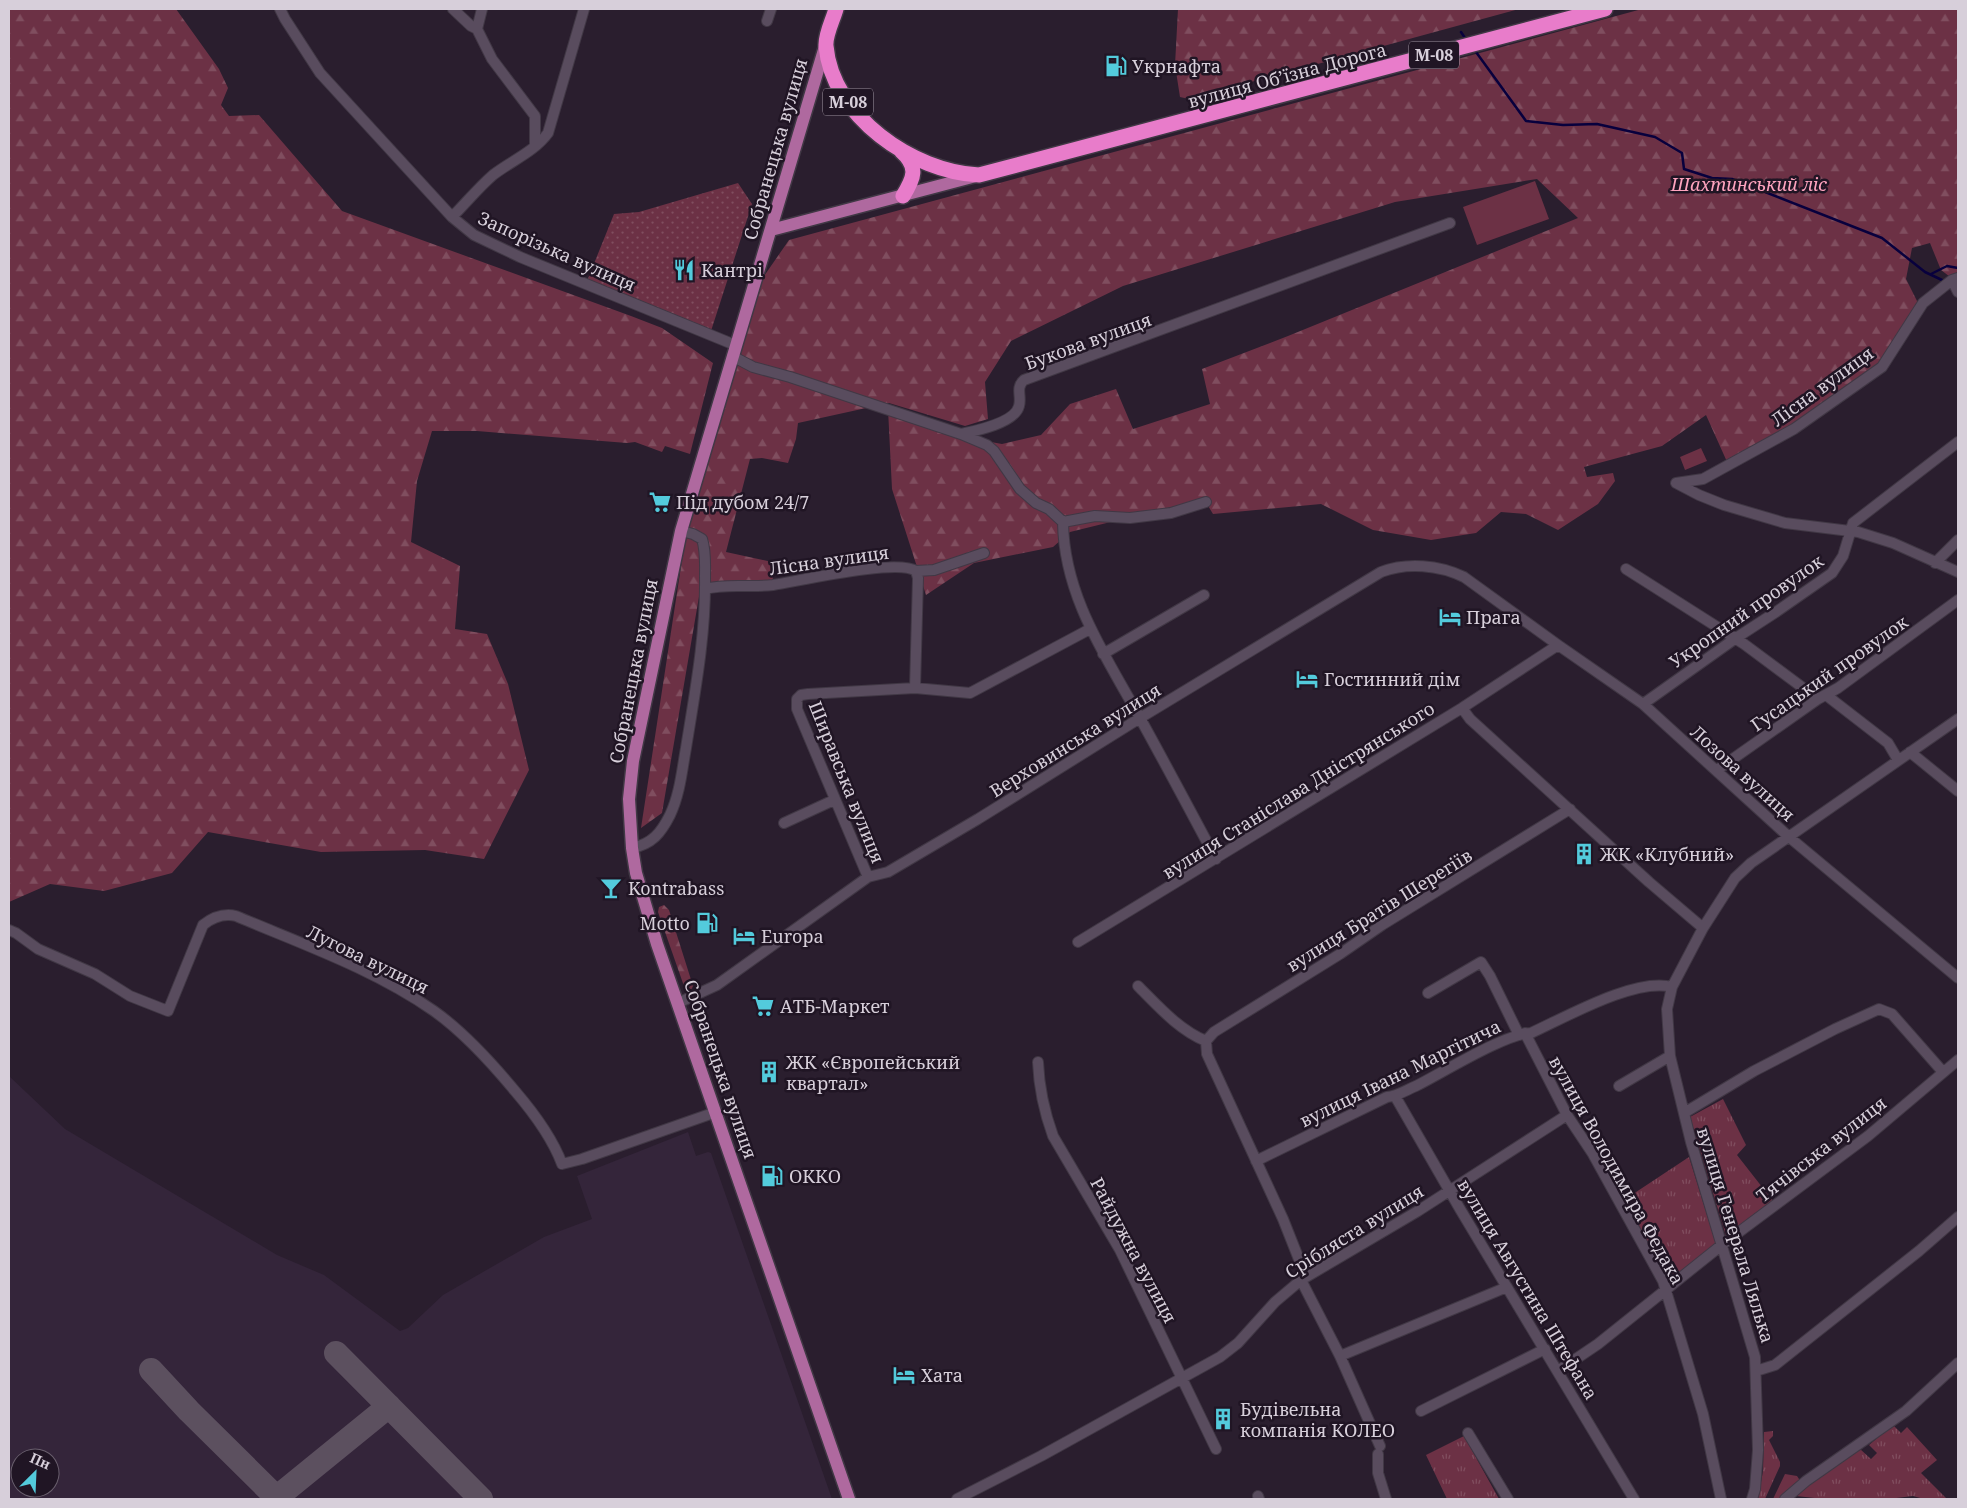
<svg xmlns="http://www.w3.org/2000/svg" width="1967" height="1508" viewBox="0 0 1967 1508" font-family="'Noto Serif',serif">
	<defs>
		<pattern id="grass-tufts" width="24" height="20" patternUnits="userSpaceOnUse" patternTransform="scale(1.25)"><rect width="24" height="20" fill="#6c3145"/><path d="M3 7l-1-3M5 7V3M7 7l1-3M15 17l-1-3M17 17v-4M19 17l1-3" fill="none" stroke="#804e5f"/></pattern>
		<pattern id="forest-firs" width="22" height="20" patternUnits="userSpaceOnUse" patternTransform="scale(1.25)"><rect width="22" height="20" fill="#6c3145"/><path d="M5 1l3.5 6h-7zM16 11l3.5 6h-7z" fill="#804e5f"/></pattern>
		<pattern id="park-dots" width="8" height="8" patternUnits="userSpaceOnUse" patternTransform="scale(1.25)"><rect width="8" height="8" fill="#6c3145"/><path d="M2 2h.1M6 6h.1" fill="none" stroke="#804e5f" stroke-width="1.8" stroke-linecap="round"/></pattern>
	</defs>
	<rect width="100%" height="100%" fill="#2a1e2e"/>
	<path fill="#34253a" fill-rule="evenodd" d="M 9,1076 L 65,1129 L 277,1255 L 324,1275 L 400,1331 L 408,1328 L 443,1295 L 544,1237 L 592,1219 L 577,1176 L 688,1132 L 696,1156 L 708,1152 L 711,1153 L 832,1499 L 9,1499 ZM 20,1458 L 50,1458 L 50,1488 L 20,1488 Z"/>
	<path fill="url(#grass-tufts)" d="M 1723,1099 L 1746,1145 L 1737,1155 L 1773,1201 L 1726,1236 L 1690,1117 Z
		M 1689,1157 L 1716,1244 L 1669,1282 L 1624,1200 Z
		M 1893,1425 L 1901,1433 L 1907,1427 L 1937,1460 L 1921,1473 L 1947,1499 L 1924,1499 L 1913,1496 L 1888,1499 L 1824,1499 L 1796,1496 L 1823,1474 L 1860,1449 L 1871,1459 L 1877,1453 L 1869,1445 Z
		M 1773,1431 L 1773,1436 L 1769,1440 L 1780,1462 L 1780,1466 L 1765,1499 L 1758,1499 L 1763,1471 L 1764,1432 Z
		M 1464,1436 L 1499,1499 L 1447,1499 L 1426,1455 Z
		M 1785,1474 L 1797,1476 L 1801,1482 L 1783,1499 L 1773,1499 Z"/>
	<path fill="url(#forest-firs)" d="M 9,9 L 176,9 L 219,69 L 228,88 L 221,105 L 229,116 L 259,115 L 342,211 L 631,316 L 662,328 L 713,363 L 690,454 L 665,446 L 662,452 L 635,442 L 627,443 L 477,431 L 432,431 L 417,481 L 411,542 L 460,566 L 455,629 L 487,634 L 508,684 L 529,770 L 484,859 L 425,850 L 321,852 L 208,832 L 172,873 L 104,891 L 50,884 L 9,902 Z
		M 1178,9 L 1519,9 L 1189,99 L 1180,97 L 1175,65 Z
		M 1642,9 L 1958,9 L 1958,283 L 1941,270 L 1930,243 L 1912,248 L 1906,279 L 1919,305 L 1893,352 L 1858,385 L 1728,464 L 1706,415 L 1662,446 L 1584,467 L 1587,477 L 1613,473 L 1615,481 L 1598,504 L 1558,530 L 1526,514 L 1501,512 L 1476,533 L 1431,540 L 1373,530 L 1321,504 L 1213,514 L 1204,499 L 1070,532 L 1053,547 L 974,563 L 926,595 L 892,489 L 888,409 L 958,436 L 1002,444 L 1041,435 L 1070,404 L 1116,389 L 1133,429 L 1210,404 L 1202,369 L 1288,336 L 1578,218 L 1537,179 L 1395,202 L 1123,286 L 1011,341 L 985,382 L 988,419 L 965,426 L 889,403 L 798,423 L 796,439 L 788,463 L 762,458 L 750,459 L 726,552 L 772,562 L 773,582 L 701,585 L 662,813 L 641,828 L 684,547 L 712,442 L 762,279 L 789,240 Z
		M 664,905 L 669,910 L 693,986 L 691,990 L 688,991 L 685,989 L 658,912 L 659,907 Z"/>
	<path fill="url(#park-dots)" d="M 738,183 L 752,204 L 711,331 L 587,281 L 614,214 L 639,212 Z"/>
	<path fill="#6c3145" d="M 1535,181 L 1549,219 L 1477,245 L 1463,207 Z
		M 1701,448 L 1707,461 L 1685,470 L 1680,457 Z"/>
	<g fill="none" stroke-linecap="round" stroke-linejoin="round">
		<path stroke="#08003d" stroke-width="2.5" d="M 1461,32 L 1465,38
			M 1476,52 L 1526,121 L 1563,125 L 1597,124 L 1655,137 L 1682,153 L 1684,169 L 1712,178 L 1732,179 L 1882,238 L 1925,272 L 1942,280
			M 1931,274 L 1947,266 L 1958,268"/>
		<path stroke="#5c505f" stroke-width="24" d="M 336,1353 L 481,1499
			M 151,1370 L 189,1411 L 278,1499
			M 276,1498 L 389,1406"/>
		<g stroke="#413845" stroke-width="12">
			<path id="minor" d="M 280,9 L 285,19 L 320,73 L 452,217 L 474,235 L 520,257 L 735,345
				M 453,9 L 471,26 L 477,29 L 492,59 L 535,116 L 535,145
				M 767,21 L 771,9
				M 477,29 L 482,9
				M 452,217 C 466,203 478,188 493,175 C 511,161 534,152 548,133 L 584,9
				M 1952,280 L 1958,292
				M 732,356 L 753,367 L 790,377 L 961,434 C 975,431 1015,423 1019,406 C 1022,396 1015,388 1024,380 L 1450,223
				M 961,434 L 987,445 L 994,451 L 1020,489 L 1036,503 L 1049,509 L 1063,522 C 1064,597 1106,656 1140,718 C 1166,765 1191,812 1216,859
				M 1676,483 L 1703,479 L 1794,429 L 1882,367 L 1923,303 L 1952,280 L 1958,278
				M 1676,483 L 1699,495 L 1724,505 L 1785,523 L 1858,532 L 1893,543 L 1958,572
				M 1063,522 L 1095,516 L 1130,518 L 1171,513 L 1206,502
				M 1935,563 L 1958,540
				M 1626,569 L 1744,644 L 1818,699
				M 705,589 C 727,583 750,588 773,585 C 799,581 898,558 916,571 L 934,570 L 984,553
				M 1103,654 L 1204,595
				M 915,688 L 918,578 L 916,571
				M 1826,695 L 1888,743 L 1898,760
				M 1643,704 L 1736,638 L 1776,612 L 1832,573 L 1843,556 L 1853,523 L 1958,442
				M 1462,708 L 1470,719 L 1649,882 L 1703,928
				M 1910,752 L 1958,791
				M 1717,770 L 1818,699 L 1838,688 L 1958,600
				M 784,823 L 834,800
				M 632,848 C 652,844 661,833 670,815 C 680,794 682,770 686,748 C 695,692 706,634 705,577 C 705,564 706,551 702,539 L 693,534 L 681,531
				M 868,877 L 797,709 L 797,699 L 801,695 L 808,694 L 915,688 L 970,693 L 1090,629
				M 9,930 L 16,933 L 38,949 L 95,974 L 130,996 L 168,1011 L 203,925 C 213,917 223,913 236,916 C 302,944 374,969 434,1011 C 465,1033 491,1062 515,1091 C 533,1112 552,1137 562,1164 L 582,1159 L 716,1112
				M 1078,942 L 1462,708 L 1558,645
				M 1138,986 C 1158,1006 1179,1030 1206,1041 L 1207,1054 L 1283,1219 L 1306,1277
				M 1428,993 L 1481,962 L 1490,976 L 1519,1035
				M 678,1003 L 717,985 L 868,877 L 888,872 L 978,819 L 1140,718 L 1381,572 C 1407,562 1439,565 1464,577 L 1558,645 L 1643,704 L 1789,837 L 1958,978
				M 1525,1033 L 1567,1115 L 1593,1154 L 1663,1281 L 1703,1414 L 1721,1499
				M 1206,1041 L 1214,1032 L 1340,954 L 1382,925 L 1570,809
				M 1038,1062 C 1039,1088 1044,1111 1053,1136 L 1120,1250 L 1216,1449
				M 1619,1086 L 1670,1056
				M 1395,1096 L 1460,1209 L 1634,1499
				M 1684,1113 L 1754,1071 L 1835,1029 L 1879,1009 L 1892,1014 L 1943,1072
				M 1256,1161 L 1387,1097 C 1398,1096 1406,1090 1416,1086 C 1442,1073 1506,1033 1531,1033 C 1566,1017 1636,977 1672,987
				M 1301,1280 L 1340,1356 L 1380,1446
				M 1340,1356 L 1507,1287
				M 1558,1371 L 1598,1344 L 1723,1244 L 1868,1136 L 1958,1060
				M 1756,1371 L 1775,1365 L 1919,1251 L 1958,1217
				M 1421,1411 L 1545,1349
				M 1468,1433 L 1508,1499
				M 1378,1454 L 1378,1473 L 1386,1499
				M 1258,1496 L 1259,1499
				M 957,1499 L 1041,1456 L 1220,1357 L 1238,1343 L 1275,1302 L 1301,1280 L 1418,1211 L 1567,1115
				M 1752,1499 L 1755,1489 L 1758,1450 L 1755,1357 L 1691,1142 L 1670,1056 L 1667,1009 L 1672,987 L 1703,928 L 1735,878 L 1751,863 L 1958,719
				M 1785,1499 L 1806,1481 L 1906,1411 L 1958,1363"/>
		</g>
		<g stroke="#413845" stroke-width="15">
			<path id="major" d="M 826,43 L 681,531 L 633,761 L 629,799 L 632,848 L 636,873 L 657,944 L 849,1499
				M 771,230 L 976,176"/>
		</g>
		<g stroke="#413845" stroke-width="18">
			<path id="highway" d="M 836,9 C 833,20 825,35 826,46 C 832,116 913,172 979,175 L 1605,9
				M 901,151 C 919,167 914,178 903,196"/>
		</g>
		<use href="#minor" stroke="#594c5e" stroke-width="10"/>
		<use href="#major" stroke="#af699f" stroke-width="12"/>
		<use href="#highway" stroke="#e87cca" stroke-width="15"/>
	</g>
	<defs>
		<g id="fuel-bare" transform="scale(1.725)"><path d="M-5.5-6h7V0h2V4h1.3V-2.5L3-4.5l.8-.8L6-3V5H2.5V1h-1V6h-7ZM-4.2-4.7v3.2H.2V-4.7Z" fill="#53cbdc" stroke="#201524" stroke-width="2.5" paint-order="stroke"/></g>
		<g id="restaurant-bare" transform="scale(1.725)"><path d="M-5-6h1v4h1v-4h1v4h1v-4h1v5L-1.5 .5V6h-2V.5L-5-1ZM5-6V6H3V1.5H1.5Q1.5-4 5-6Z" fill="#53cbdc" stroke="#201524" stroke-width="2.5" paint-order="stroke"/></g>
		<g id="supermarket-bare" transform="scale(1.725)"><path d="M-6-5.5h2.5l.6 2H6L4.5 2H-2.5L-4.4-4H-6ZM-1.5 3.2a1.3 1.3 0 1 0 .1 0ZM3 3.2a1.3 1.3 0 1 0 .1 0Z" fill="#53cbdc" stroke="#201524" stroke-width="2.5" paint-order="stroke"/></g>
		<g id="hotel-bare" transform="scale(1.725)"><path d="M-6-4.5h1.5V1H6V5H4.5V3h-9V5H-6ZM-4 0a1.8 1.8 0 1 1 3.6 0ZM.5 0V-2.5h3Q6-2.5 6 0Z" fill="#53cbdc" stroke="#201524" stroke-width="2.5" paint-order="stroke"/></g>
		<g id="building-bare" transform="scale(1.725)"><path d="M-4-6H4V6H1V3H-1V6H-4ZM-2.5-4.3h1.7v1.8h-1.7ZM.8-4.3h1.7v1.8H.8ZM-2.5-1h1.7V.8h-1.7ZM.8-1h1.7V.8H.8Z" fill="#53cbdc" stroke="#201524" stroke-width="2.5" paint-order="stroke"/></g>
		<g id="bar-bare" transform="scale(1.725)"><path d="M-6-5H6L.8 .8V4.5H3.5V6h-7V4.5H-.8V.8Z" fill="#53cbdc" stroke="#201524" stroke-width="2.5" paint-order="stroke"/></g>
	</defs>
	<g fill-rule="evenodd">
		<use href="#fuel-bare" x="1116" y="66"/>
		<use href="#restaurant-bare" x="684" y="270"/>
		<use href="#supermarket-bare" x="660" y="502"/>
		<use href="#hotel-bare" x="1450" y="617"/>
		<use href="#hotel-bare" x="1307" y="679"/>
		<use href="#building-bare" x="1584" y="854"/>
		<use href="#bar-bare" x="611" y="888"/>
		<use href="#fuel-bare" x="707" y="923"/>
		<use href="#hotel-bare" x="744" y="936"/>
		<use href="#supermarket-bare" x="763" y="1006"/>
		<use href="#building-bare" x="769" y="1072"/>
		<use href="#fuel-bare" x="772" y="1176"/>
		<use href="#hotel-bare" x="904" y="1375"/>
		<use href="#building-bare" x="1223" y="1419"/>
	</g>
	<g text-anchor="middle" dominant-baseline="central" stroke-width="5" stroke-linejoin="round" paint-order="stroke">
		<g fill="#201524" stroke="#a097a3" stroke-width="1">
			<rect x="1409" y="41.5" width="50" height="27" rx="4"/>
			<rect x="823" y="88.5" width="50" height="27" rx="4"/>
		</g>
		<g font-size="16" font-weight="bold" fill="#d7cfda">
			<text x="1434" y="55">М-08</text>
			<text x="848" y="102">М-08</text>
		</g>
		<g font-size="18" fill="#d7cfda" stroke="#201524" text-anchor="start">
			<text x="1132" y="66">Укрнафта</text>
			<text x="701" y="270">Кантрі</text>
			<text x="676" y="502">Під дубом 24/7</text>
			<text x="1466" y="617">Прага</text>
			<text x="1324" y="679">Гостинний дім</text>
			<text x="1600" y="854">ЖК «Клубний»</text>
			<text x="628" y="888">Kontrabass</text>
			<text x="690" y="923" text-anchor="end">Motto</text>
			<text x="761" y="936">Europa</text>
			<text x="780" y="1006">АТБ-Маркет</text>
			<text x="786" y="1062">ЖК «Європейський<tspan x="786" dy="21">квартал»</tspan></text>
			<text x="789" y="1176">ОККО</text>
			<text x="921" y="1375">Хата</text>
			<text x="1240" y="1409">Будівельна<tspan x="1240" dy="21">компанія КОЛЕО</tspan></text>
		</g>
		<g font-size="18" fill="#d7cfda" stroke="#201524">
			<text transform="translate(1287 75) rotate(-15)">вулиця Обʼїзна Дорога</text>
			<text transform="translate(775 149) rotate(-74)">Собранецька вулиця</text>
			<text transform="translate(557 251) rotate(24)">Запорізька вулиця</text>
			<text transform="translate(1088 341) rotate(-20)">Букова вулиця</text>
			<text transform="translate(1822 386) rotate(-36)">Лісна вулиця</text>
			<text transform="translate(829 560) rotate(-8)">Лісна вулиця</text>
			<text transform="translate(1746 611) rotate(-35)">Укропний провулок</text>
			<text transform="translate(633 671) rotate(-79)">Собранецька вулиця</text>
			<text transform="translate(1829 673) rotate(-35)">Гусацький провулок</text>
			<text transform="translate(1075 740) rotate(-32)">Верховинська вулиця</text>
			<text transform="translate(1743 773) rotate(42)">Лозова вулиця</text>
			<text transform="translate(847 782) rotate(68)">Ширавська вулиця</text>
			<text transform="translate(1298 790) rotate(-32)">вулиця Станіслава Дністрянського</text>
			<text transform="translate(1379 910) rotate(-32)">вулиця Братів Шерегіїв</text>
			<text transform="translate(368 959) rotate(26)">Лугова вулиця</text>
			<text transform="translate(721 1069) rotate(71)">Собранецька вулиця</text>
			<text transform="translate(1400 1073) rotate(-26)">вулиця Івана Маргітича</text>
			<text transform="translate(1821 1149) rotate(-38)">Тячівська вулиця</text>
			<text transform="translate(1617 1170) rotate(61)">вулиця Володимира Федака</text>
			<text transform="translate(1354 1231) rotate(-32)">Срібляста вулиця</text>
			<text transform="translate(1736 1235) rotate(73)">вулиця Генерала Лялька</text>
			<text transform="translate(1134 1250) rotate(62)">Райдужна вулиця</text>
			<text transform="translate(1528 1289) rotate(59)">вулиця Августина Штефана</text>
		</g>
		<g font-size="18" font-style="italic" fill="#ffa4bf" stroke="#201524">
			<text x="1749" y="184">Шахтинський ліс</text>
		</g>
	</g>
	<rect width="1967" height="1508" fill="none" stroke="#d7cfda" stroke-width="20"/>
	<g transform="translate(35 1473) rotate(24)"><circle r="24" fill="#201524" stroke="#695f6d"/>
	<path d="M0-4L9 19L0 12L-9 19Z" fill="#53cbdc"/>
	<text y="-8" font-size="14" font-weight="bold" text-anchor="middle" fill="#d7cfda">Пн</text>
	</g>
</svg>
